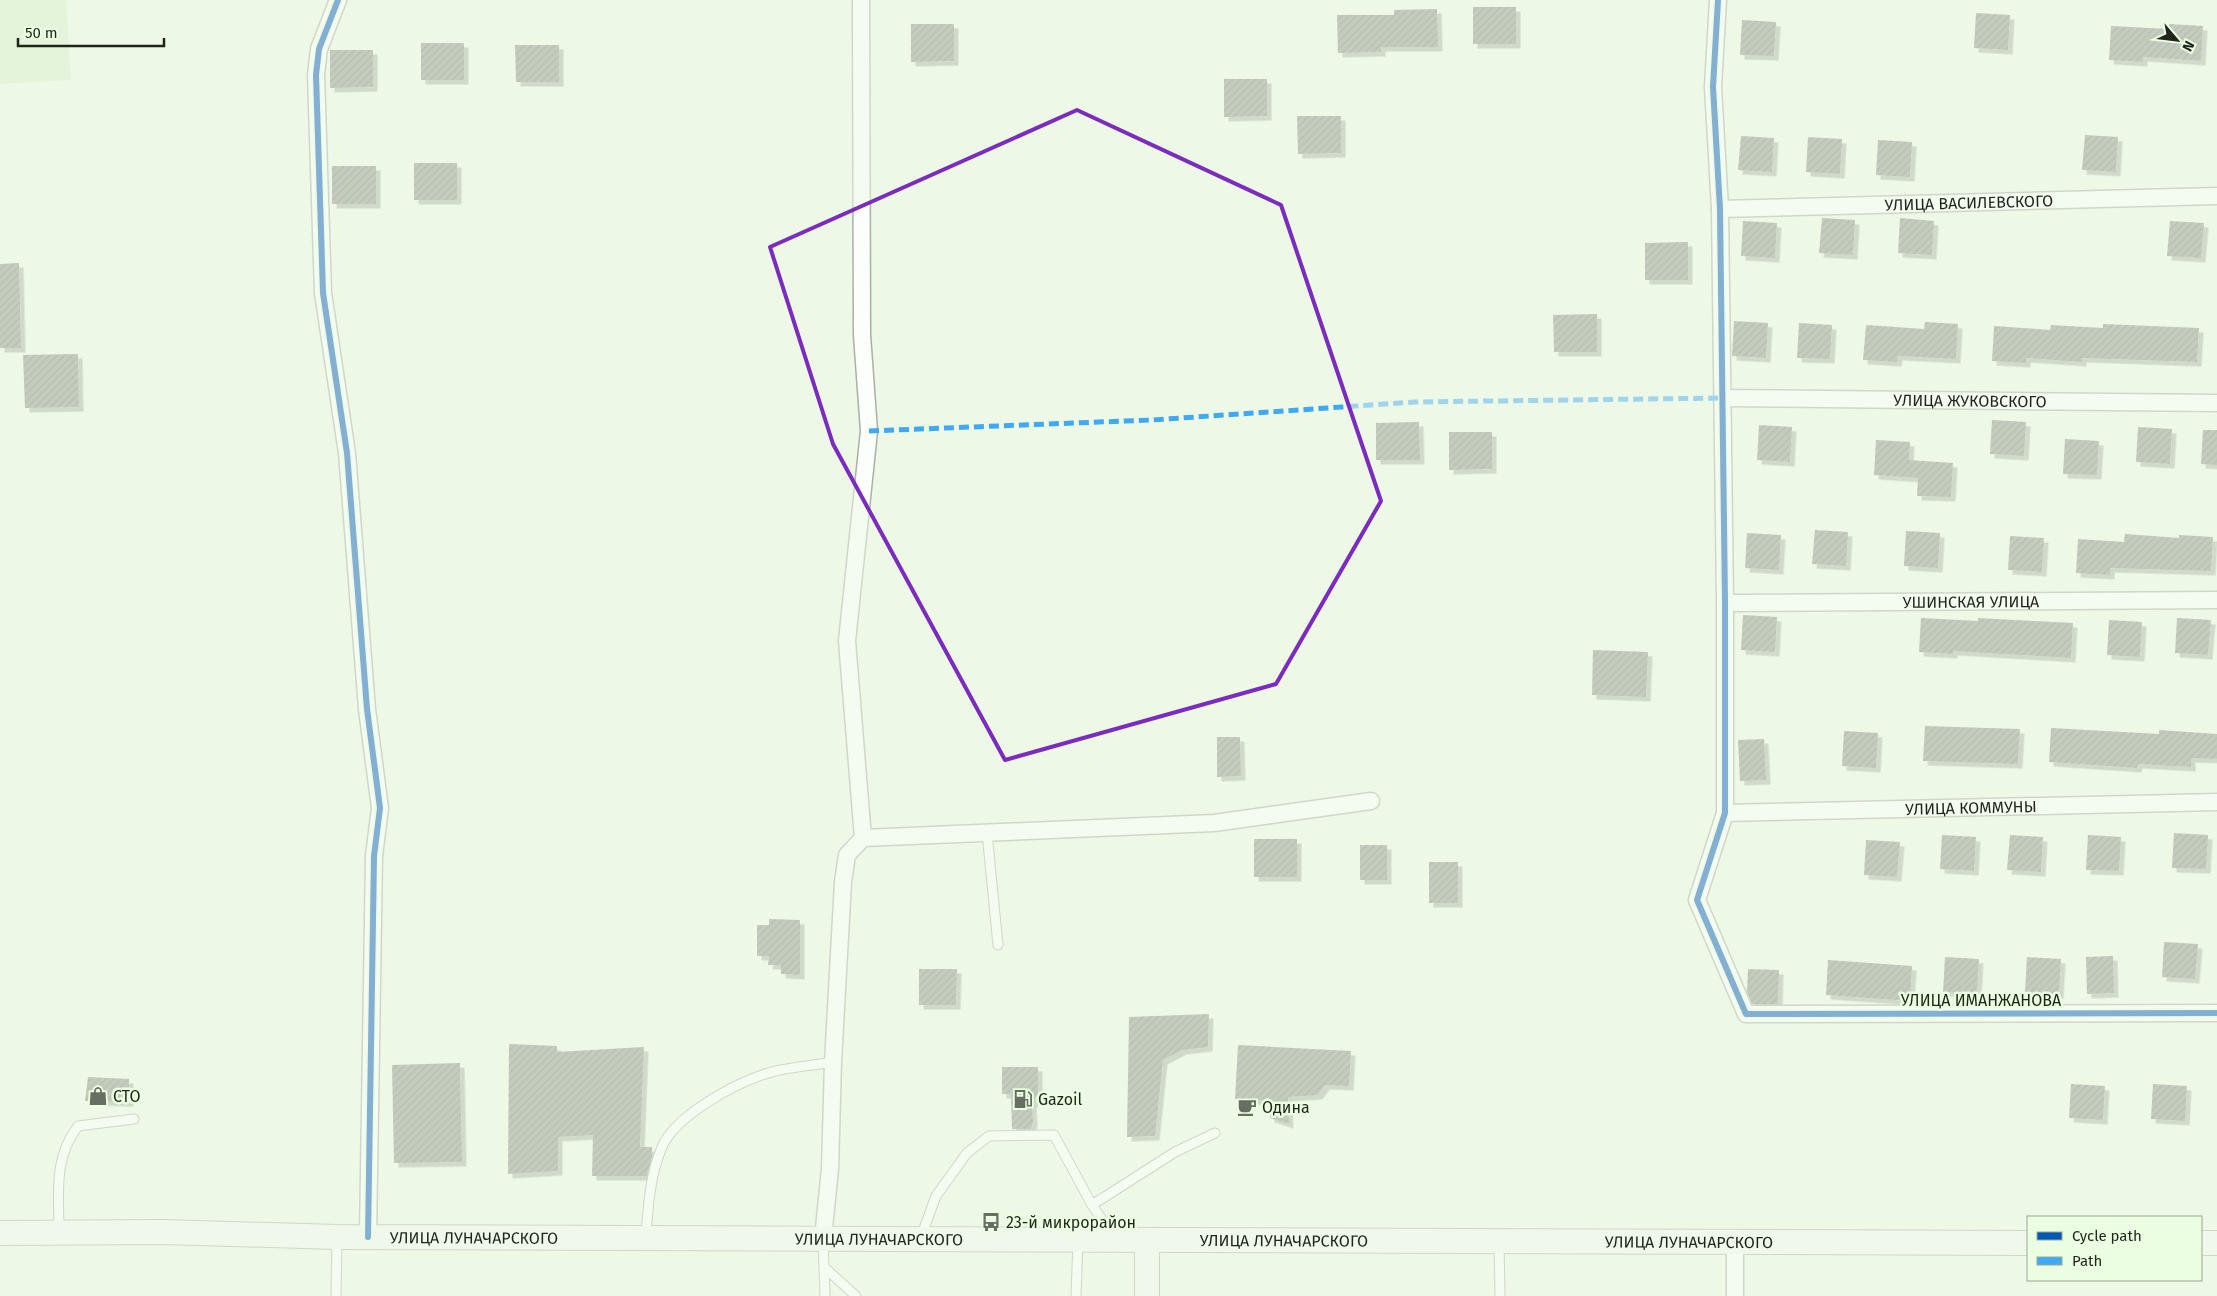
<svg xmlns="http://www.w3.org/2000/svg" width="2217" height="1296" viewBox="0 0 2217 1296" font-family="'Fira Sans',sans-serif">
	<defs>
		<pattern id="building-hatch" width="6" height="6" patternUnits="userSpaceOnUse" patternTransform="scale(1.25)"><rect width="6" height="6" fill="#90978b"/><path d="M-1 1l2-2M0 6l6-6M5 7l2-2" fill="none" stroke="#757b71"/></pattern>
		<filter id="shadow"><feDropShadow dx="4.5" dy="4.5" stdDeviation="0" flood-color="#0004"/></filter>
	</defs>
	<rect width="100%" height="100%" fill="#edf8e7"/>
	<path fill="#daefcd" d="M 0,0 L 66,0 L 71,80 L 0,84 Z"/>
	<path fill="url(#building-hatch)" filter="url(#shadow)" d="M 1473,7 L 1516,7 L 1516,44 L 1473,44 Z
		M 1437,9 L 1438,47 L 1381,47 L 1381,52 L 1338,53 L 1337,15 L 1394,15 L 1394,10 Z
		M 1976,13 L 2010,15 L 2008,50 L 1974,48 Z
		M 1742,20 L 1776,22 L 1774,56 L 1740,55 Z
		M 911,24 L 954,24 L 954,61 L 911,62 Z
		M 2169,24 L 2203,26 L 2201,61 L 2143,57 L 2143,62 L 2109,60 L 2111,26 L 2169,29 Z
		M 421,43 L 464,43 L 464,80 L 421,80 Z
		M 515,45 L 559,45 L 559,82 L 516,82 Z
		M 330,50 L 373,50 L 373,87 L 330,88 Z
		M 1224,79 L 1267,79 L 1267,116 L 1224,117 Z
		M 1297,116 L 1341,116 L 1341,153 L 1298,154 Z
		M 2085,135 L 2118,137 L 2116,172 L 2082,170 Z
		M 1741,136 L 1774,138 L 1772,172 L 1738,170 Z
		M 1808,137 L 1842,139 L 1840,174 L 1806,172 Z
		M 1878,140 L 1912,142 L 1910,177 L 1876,175 Z
		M 414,163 L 457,163 L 457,200 L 414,200 Z
		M 332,166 L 376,166 L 376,204 L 332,204 Z
		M 1822,218 L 1855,220 L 1853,255 L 1819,253 Z
		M 1900,218 L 1934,221 L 1932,255 L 1898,253 Z
		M 1743,221 L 1777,223 L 1775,258 L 1741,256 Z
		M 2170,221 L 2204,223 L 2201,258 L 2167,256 Z
		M 1688,242 L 1688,280 L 1645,280 L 1645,243 Z
		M 19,263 L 21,348 L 0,348 L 0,264 Z
		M 1597,314 L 1597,352 L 1554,352 L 1553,315 Z
		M 1734,321 L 1768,323 L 1766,358 L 1732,356 Z
		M 1925,322 L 1958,324 L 1956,359 L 1898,356 L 1897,362 L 1863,360 L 1866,325 L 1924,329 Z
		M 1799,323 L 1832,325 L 1830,359 L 1797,358 Z
		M 2103,324 L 2199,328 L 2197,362 L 2082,358 L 2082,362 L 2026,358 L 2026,363 L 1992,361 L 1994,326 L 2050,330 L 2051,325 L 2103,328 Z
		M 78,354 L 79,407 L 25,408 L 23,355 Z
		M 1992,420 L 2026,422 L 2024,456 L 1990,454 Z
		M 1419,422 L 1420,460 L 1376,460 L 1376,423 Z
		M 1759,425 L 1792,427 L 1790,462 L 1757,460 Z
		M 2138,427 L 2172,429 L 2170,464 L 2136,462 Z
		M 2203,430 L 2217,430 L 2217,465 L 2201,464 Z
		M 1449,432 L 1492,432 L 1492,469 L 1449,470 Z
		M 2065,439 L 2099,441 L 2097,475 L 2063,474 Z
		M 1876,440 L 1910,442 L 1909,460 L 1953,463 L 1951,497 L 1917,496 L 1918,478 L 1874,475 Z
		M 1815,530 L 1848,532 L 1846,566 L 1812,564 Z
		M 1906,531 L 1940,533 L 1938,568 L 1904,566 Z
		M 1747,533 L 1781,535 L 1779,570 L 1745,568 Z
		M 2125,534 L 2179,538 L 2179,535 L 2213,537 L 2211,571 L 2110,568 L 2110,575 L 2076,573 L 2078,539 L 2124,542 Z
		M 2010,536 L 2044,538 L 2042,572 L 2008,570 Z
		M 1743,615 L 1777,617 L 1775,652 L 1741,650 Z
		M 1921,618 L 1978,621 L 1978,618 L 2073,623 L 2071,658 L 1953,651 L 1953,654 L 1919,652 Z
		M 2177,618 L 2211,620 L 2208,655 L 2175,653 Z
		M 2109,620 L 2142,622 L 2140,657 L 2107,655 Z
		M 1593,650 L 1648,652 L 1646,697 L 1592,695 Z
		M 1925,726 L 2020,729 L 2018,764 L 1923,761 Z
		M 2051,728 L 2159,734 L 2159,730 L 2217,734 L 2217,759 L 2191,758 L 2191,767 L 2138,764 L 2137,768 L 2049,762 Z
		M 1844,731 L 1878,733 L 1876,768 L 1842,766 Z
		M 1217,737 L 1240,737 L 1241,776 L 1217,777 Z
		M 1764,739 L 1766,780 L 1740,781 L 1738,740 Z
		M 2174,833 L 2208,835 L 2206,869 L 2172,868 Z
		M 1942,835 L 1976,837 L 1974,871 L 1940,869 Z
		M 2010,835 L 2043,837 L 2041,872 L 2007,870 Z
		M 2088,835 L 2121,837 L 2119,871 L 2086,870 Z
		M 1254,839 L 1297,839 L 1297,877 L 1254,877 Z
		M 1866,840 L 1900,842 L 1897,877 L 1864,875 Z
		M 1360,845 L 1387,845 L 1387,880 L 1360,880 Z
		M 1429,862 L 1458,862 L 1458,903 L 1429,903 Z
		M 769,919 L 800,920 L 800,975 L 781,974 L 781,965 L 768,965 L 769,956 L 757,956 L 757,925 L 769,925 Z
		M 2164,942 L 2198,944 L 2195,979 L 2162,977 Z
		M 2113,956 L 2114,993 L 2087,994 L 2086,957 Z
		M 1945,957 L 1979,959 L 1977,994 L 1943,992 Z
		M 2027,957 L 2061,959 L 2059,994 L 2025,992 Z
		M 1828,960 L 1912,966 L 1910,1001 L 1826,995 Z
		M 919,969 L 957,969 L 956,1005 L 919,1005 Z
		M 1748,969 L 1779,970 L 1778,1004 L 1752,1004 L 1747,992 Z
		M 1209,1014 L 1208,1047 L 1182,1050 L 1163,1060 L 1155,1136 L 1127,1137 L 1129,1017 Z
		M 509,1044 L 557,1046 L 557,1052 L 644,1047 L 640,1147 L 652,1147 L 652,1157 L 647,1176 L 592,1176 L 593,1135 L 558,1137 L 558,1171 L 508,1174 Z
		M 1238,1045 L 1351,1051 L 1349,1086 L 1325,1085 L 1318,1095 L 1288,1097 L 1289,1124 L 1270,1118 L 1270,1101 L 1235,1099 Z
		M 460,1063 L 462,1162 L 394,1163 L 392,1065 Z
		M 1002,1067 L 1038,1067 L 1038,1094 L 1032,1104 L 1033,1122 L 1031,1129 L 1012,1129 L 1011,1094 L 1002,1094 Z
		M 88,1077 L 129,1079 L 129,1102 L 85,1101 Z
		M 2071,1084 L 2105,1086 L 2103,1120 L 2069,1118 Z
		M 2153,1084 L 2187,1086 L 2185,1121 L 2151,1119 Z"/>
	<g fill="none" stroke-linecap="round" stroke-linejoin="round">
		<g stroke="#a9b2a4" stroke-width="11">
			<path id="lane" d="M 987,833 L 998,945
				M 1092,1205 L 1175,1152 L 1215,1133
				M 59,1232 C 59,1193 53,1159 78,1126 L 134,1119
				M 646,1237 C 648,1206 650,1175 662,1147 C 675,1116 734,1084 765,1074 C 786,1067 811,1066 833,1062
				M 921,1237 L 936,1196 L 967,1153 L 989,1136 L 1054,1135 L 1092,1205 L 1114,1237
				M 823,1241 L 825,1296
				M 1499,1241 L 1500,1296
				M 825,1268 L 856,1296
				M 336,1296 L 337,1237
				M 1076,1296 L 1078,1241"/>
		</g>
		<g stroke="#a9b2a4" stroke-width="19">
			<g id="street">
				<path d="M 338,0 L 319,49 L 316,75 L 323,293 L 347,453 L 367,709 L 380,808 L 374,856 L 368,1237"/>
				<path d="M 861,0 L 862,335 L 869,431 L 847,641 L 863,838"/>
				<path d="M 1718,0 L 1713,87 L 1720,209 L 1725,603 L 1725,813 L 1697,900 L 1746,1014 L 2217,1013"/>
				<path id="s1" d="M 1720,209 L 2217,196"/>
				<path id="s2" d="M 1722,398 L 2217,403"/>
				<path id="s3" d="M 1725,603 L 2217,600"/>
				<path id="s4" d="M 1725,813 L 2217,802"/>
				<path d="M 823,1238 L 830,1169 L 833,1062 L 843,882 L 847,855 L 863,838 L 1214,823 L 1371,801"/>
				<path d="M 1735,1296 L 1735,1242"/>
			</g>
		</g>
		<g stroke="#a9b2a4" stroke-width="26">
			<g id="secondary">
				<path id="s5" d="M 0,1233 L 163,1232 L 337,1237 L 2028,1243"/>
				<path d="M 2201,1243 L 2217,1243"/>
				<path d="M 1147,1296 L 1147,1240"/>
			</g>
		</g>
		<use href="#lane" stroke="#fcfefb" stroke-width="9"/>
		<use href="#street" stroke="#fcfefb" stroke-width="16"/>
		<use href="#secondary" stroke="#f4f8f1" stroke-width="24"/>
		<path stroke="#3fa9f5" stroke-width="5" stroke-dasharray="10 5" stroke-linecap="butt" d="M 869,431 L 1152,420 L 1415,402 L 1722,398"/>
		<g stroke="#ebfee1" stroke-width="9">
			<path id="cycleway" d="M 338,0 L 319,49 L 316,75 L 323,293 L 347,453 L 367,709 L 380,808 L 374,856 L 368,1237
				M 1718,0 L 1713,87 L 1720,209 L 1725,603 L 1725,813 L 1697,900 L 1746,1014 L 2217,1013"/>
		</g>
		<use href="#cycleway" stroke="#0057b8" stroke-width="6"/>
	</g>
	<path d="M0 0H2217V1296H0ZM 1077,110 L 1281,205 L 1381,501 L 1276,684 L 1005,760 L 833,444 L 770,247 Z" fill="#edf8e7" fill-opacity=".55" fill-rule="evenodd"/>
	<path fill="none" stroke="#7b2cbf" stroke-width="4" stroke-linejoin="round" d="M 1077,110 L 1281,205 L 1381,501 L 1276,684 L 1005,760 L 833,444 L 770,247 Z"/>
	<defs>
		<g id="shop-bare" transform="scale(1.5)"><path d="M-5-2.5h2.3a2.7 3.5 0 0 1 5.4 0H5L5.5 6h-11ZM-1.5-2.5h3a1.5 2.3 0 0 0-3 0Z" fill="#676f62" stroke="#ebfee1" stroke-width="2.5" paint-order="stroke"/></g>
		<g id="fuel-bare" transform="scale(1.5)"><path d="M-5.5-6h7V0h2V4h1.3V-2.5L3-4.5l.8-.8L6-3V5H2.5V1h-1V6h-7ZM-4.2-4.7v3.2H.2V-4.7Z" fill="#676f62" stroke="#ebfee1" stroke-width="2.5" paint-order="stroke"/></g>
		<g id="cafe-bare" transform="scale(1.5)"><path d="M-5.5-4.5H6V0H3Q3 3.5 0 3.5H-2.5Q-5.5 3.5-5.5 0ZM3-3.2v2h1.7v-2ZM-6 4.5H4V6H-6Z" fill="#676f62" stroke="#ebfee1" stroke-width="2.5" paint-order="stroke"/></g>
		<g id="bus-bare" transform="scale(1.5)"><path d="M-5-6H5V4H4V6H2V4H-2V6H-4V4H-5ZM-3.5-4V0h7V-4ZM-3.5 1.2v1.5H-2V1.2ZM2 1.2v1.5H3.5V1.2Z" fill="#676f62" stroke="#ebfee1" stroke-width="2.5" paint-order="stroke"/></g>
	</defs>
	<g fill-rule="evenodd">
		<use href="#shop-bare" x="98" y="1096"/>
		<use href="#fuel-bare" x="1023" y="1099"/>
		<use href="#cafe-bare" x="1247" y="1107"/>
		<use href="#bus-bare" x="991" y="1222"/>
	</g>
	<g text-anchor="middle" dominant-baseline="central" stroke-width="5" stroke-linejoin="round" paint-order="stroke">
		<g font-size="16" fill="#1f251b" stroke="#ebfee1">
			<text stroke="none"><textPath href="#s1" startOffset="249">УЛИЦА ВАСИЛЕВСКОГО</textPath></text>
			<text stroke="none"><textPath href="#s2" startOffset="248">УЛИЦА ЖУКОВСКОГО</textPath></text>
			<text stroke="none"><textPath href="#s3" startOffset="246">УШИНСКАЯ УЛИЦА</textPath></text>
			<text stroke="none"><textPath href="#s4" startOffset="246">УЛИЦА КОММУНЫ</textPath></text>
			<text x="1981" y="1000">УЛИЦА ИМАНЖАНОВА</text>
			<text stroke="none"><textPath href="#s5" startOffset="474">УЛИЦА ЛУНАЧАРСКОГО</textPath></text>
			<text stroke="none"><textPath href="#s5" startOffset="879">УЛИЦА ЛУНАЧАРСКОГО</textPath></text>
			<text stroke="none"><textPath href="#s5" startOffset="1284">УЛИЦА ЛУНАЧАРСКОГО</textPath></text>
			<text stroke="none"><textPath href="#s5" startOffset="1689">УЛИЦА ЛУНАЧАРСКОГО</textPath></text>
		</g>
		<g font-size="16" fill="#1f251b" stroke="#ebfee1" text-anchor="start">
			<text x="113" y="1096">СТО</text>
			<text x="1038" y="1099">Gazoil</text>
			<text x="1262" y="1107">Одина</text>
			<text x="1006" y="1222">23-й микрорайон</text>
		</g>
	</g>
	<rect x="2027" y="1216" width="175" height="65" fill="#ebfee1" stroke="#99a792"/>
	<rect x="2037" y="1232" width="25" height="8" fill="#0057b8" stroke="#99a792"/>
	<text x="2072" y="1241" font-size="15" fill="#1f251b">Cycle path</text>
	<rect x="2037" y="1257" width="25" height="8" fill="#3fa9f5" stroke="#99a792"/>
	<text x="2072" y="1266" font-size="15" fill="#1f251b">Path</text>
	<g transform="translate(2177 40) rotate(118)" stroke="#ebfee1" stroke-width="4" paint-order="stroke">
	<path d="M0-4L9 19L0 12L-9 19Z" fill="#1f251b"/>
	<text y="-8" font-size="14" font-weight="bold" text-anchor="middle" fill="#1f251b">N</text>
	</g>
	<path d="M18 38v8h146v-8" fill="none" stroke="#1f251b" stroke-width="2.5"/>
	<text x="25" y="38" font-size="15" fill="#1f251b" stroke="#ebfee1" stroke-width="4" paint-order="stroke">50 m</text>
</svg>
